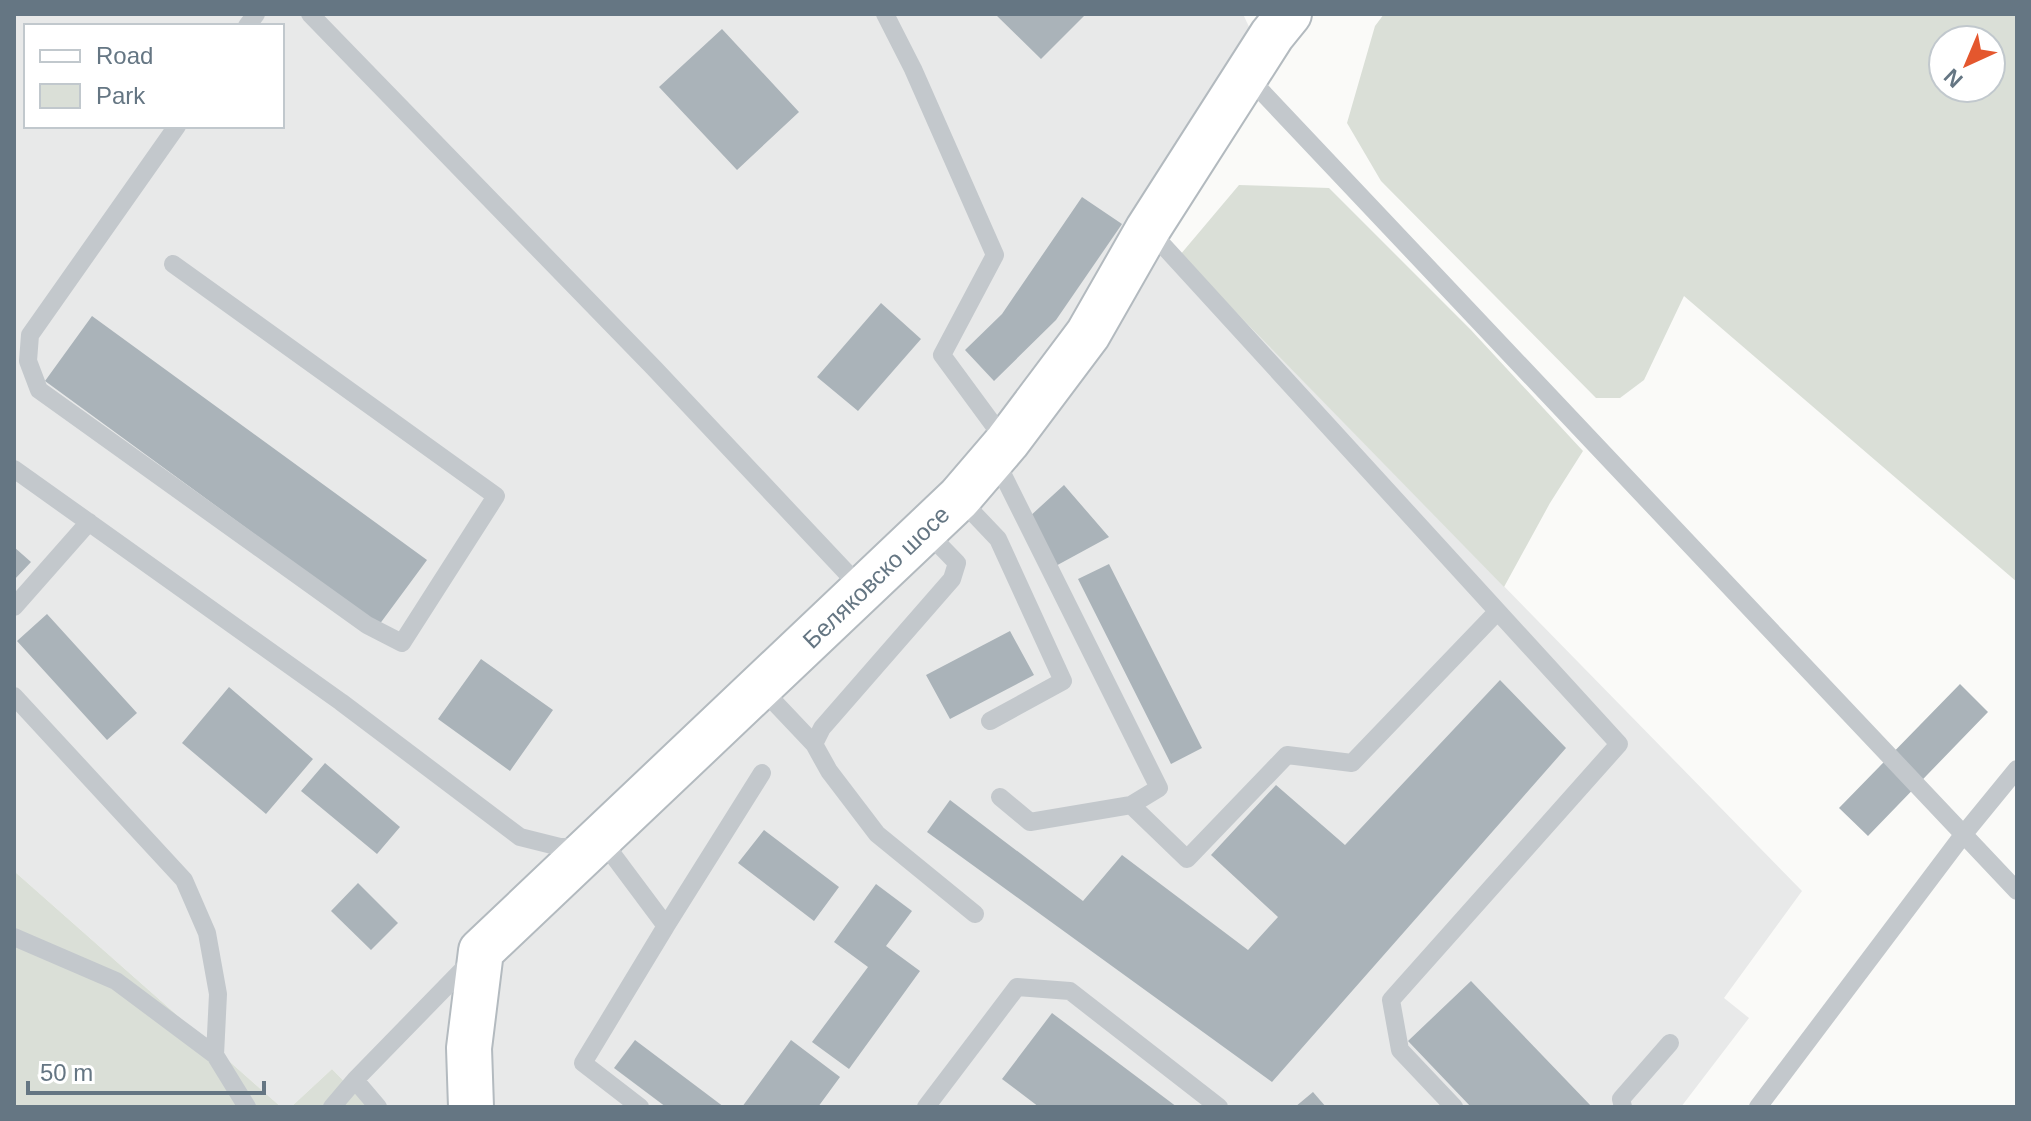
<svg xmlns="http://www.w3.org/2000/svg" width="2031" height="1121" viewBox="0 0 2031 1121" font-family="Arial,sans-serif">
	<rect width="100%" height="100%" fill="#fafaf8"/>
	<path fill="#e8e9e9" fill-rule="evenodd" d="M 14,14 L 1243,14 L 1258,46 L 1146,220 L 1802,891 L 1724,998 L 1749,1018 L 1681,1107 L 369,1107 L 332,1069 L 291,1107 L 281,1107 L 14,871 ZM 26,26 L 282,26 L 282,126 L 26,126 Z"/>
	<path fill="#dadfd7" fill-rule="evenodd" d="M 1384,14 L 2017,14 L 2017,582 L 1684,296 L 1644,380 L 1620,398 L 1596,398 L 1381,181 L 1347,123 L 1375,26 ZM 1943,40 L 1991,40 L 1991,88 L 1943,88 Z
		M 1239,185 L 1329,188 L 1471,330 L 1583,451 L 1550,503 L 1504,587 L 1180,255 Z
		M 14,871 L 281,1107 L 14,1107 Z
		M 332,1069 L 369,1107 L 291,1107 Z"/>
	<path fill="#aab3b9" d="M 995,14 L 1086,14 L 1041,59 Z
		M 722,29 L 799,112 L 737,170 L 659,87 Z
		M 1082,197 L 1122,224 L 1056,320 L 994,381 L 965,350 L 1002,314 Z
		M 881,303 L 921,339 L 858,411 L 817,377 Z
		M 92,316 L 427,560 L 379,625 L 45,381 Z
		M 1064,485 L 1109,537 L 1052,568 L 1028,518 Z
		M 14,547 L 31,562 L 14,580 Z
		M 1109,564 L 1202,748 L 1171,764 L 1078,579 Z
		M 47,614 L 137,713 L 107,740 L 17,641 Z
		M 1010,631 L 1034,675 L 950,719 L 926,675 Z
		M 481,659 L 553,710 L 510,771 L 438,719 Z
		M 1500,680 L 1566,748 L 1272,1082 L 927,832 L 950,800 L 1083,901 L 1122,855 L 1248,950 L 1278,917 L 1211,855 L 1276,785 L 1345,845 Z
		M 1960,684 L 1988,712 L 1868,836 L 1839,808 Z
		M 229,687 L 313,759 L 266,814 L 182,743 Z
		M 325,763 L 400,827 L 377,854 L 301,791 Z
		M 764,830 L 839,887 L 814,921 L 738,863 Z
		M 358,883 L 398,923 L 371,950 L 331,911 Z
		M 876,884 L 912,911 L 886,946 L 920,971 L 849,1069 L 812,1042 L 868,967 L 834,942 Z
		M 1471,981 L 1592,1107 L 1471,1107 L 1408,1041 Z
		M 1052,1013 L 1177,1107 L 1039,1107 L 1002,1079 Z
		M 635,1040 L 724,1107 L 666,1107 L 614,1068 Z
		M 791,1040 L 840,1077 L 818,1107 L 742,1107 Z
		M 1313,1092 L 1326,1107 L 1295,1107 Z"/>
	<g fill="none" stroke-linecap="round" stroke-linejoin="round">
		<g stroke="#b3babf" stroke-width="48">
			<path id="secondary" d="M 471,1107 L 469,1048 L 481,951 L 959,498 L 1007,442 L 1088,334 L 1148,229 L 1272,35 L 1289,14"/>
		</g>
		<path stroke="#c3c8cc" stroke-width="18" d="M 310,14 L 654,368 L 862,589
			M 885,14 L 913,69 L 995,255 L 942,355 L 1006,442
			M 247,26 L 256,14
			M 1247,76 L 2017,891
			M 1149,230 L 1619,744 L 1391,1000 L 1400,1050 L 1454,1107
			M 173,264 L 496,496 L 402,643 L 367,625 L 39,390 L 28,361 L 30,335 L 177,126
			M 995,459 L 1159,788 L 1131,805 L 1030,822 L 1000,797
			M 14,469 L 341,702 L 520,837 L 560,847 L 582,847
			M 959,498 L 998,539 L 1063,681 L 990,721
			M 925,530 L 957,563 L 952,579 L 822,728 L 814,744 L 829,771 L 877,834 L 975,914
			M 14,607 L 89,522
			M 760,687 L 814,744
			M 14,696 L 184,880 L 207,933 L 218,994 L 215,1055 L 247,1107
			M 1131,805 L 1187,859 L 1287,755 L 1352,763 L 1497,612
			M 601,839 L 666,926 L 583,1063 L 640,1107
			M 666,926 L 762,773
			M 14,937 L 116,981 L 215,1055
			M 355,1080 L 378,1107
			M 332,1107 L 355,1080 L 473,959
			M 926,1107 L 1017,987 L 1070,991 L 1219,1107
			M 1623,1107 L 1621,1099 L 1670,1043
			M 1758,1107 L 1963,835 L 2017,769"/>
		<use href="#secondary" stroke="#fff" stroke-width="44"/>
	</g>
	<g text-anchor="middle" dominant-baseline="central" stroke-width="8" stroke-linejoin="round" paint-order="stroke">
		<g font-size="24" fill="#657683" stroke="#fff">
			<text transform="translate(876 577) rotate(-44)">Беляковско шосе</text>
		</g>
	</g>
	<rect width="2031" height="1121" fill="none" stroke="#657683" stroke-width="32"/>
	<rect x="24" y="24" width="260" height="104" fill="#ffffff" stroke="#c1c8cd" stroke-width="2"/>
	<rect x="40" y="50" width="40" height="12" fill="#ffffff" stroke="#c1c8cd" stroke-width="2"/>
	<text x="96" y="64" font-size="24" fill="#657683">Road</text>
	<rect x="40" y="84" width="40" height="24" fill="#dadfd7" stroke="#c1c8cd" stroke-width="2"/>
	<text x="96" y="104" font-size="24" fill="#657683">Park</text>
	<g transform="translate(1967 64) rotate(224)"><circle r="38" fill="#ffffff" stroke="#c1c8cd" stroke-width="2"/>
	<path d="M0-6L14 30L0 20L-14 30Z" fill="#e4572e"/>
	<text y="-12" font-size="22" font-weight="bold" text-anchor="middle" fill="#657683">N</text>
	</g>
	<path d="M28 1081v12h236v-12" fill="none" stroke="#657683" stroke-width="4"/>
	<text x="40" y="1081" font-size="24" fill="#657683" stroke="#ffffff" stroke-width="6" paint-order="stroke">50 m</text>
</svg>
